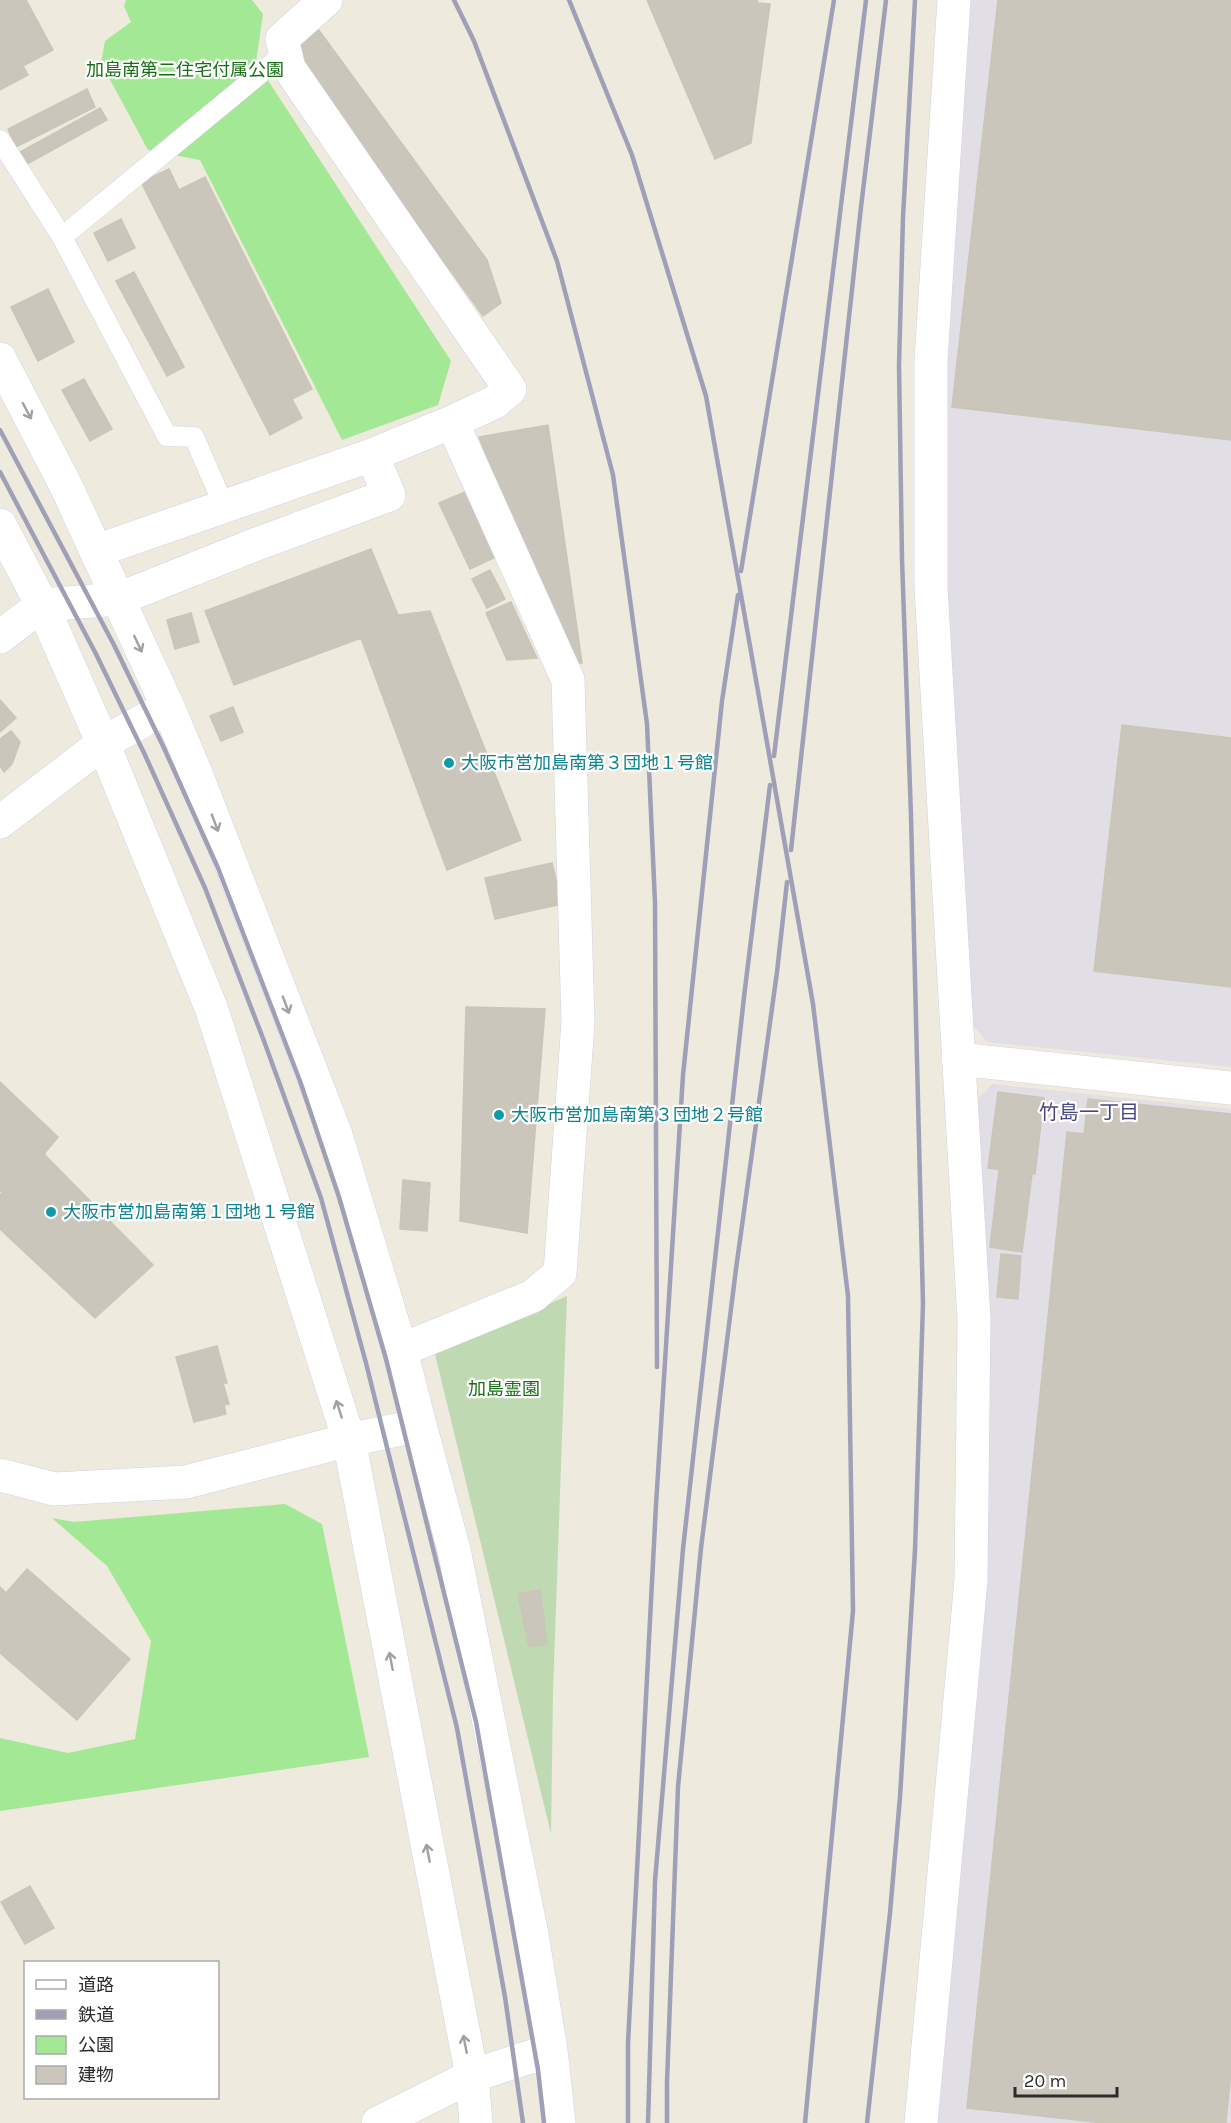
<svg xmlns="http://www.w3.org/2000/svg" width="1231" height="2123" viewBox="0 0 1231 2123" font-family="Karla,'Noto Sans JP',sans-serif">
	<rect width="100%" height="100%" fill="#eeeadd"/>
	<path fill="#e1dee6" d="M 970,0 L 1231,0 L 1231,1067 L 987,1042 L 969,1021 L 947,598 L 947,366 Z
		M 992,1084 L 1231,1109 L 1231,2123 L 936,2123 L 988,1298 L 978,1099 Z"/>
	<path fill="#a3e895" d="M 126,0 L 252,0 L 263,14 L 256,62 L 451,361 L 438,405 L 342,440 L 200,160 L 148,150 L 101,63 L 105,41 L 131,22 L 124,6 Z
		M 285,1504 L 322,1524 L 369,1757 L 0,1811 L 0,1738 L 68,1753 L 135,1739 L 151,1641 L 107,1566 L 52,1518 L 74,1522 Z"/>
	<path fill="#bfd9b2" d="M 567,1296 L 553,1691 L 551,1834 L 435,1354 Z"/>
	<path fill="#cac6bc" stroke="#cac6b6" stroke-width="1.5" d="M 0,0 L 26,0 L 53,50 L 23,66 L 28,75 L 0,90 Z
		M 647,0 L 757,0 L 758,3 L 770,4 L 751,143 L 715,159 Z
		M 998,0 L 1231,0 L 1231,440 L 952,407 Z
		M 318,29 L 487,260 L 501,303 L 483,316 L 291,49 Z
		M 87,89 L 95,107 L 16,147 L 8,129 Z
		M 100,108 L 107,120 L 27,164 L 20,152 Z
		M 169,169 L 179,190 L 205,177 L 312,389 L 292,399 L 302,418 L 270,435 L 141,182 Z
		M 121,219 L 135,248 L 108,261 L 94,233 Z
		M 134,272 L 184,367 L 167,376 L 116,281 Z
		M 48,289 L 74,342 L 38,361 L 11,307 Z
		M 84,379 L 112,429 L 90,441 L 62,390 Z
		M 548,425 L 582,663 L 567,663 L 479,437 Z
		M 465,492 L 496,557 L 470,569 L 439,503 Z
		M 371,549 L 398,615 L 430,611 L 521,840 L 447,870 L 361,638 L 234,685 L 205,611 Z
		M 490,570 L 505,599 L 487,608 L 472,579 Z
		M 511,602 L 537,658 L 507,660 L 486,613 Z
		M 191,613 L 199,642 L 175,649 L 167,620 Z
		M 0,700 L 16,718 L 0,732 Z
		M 233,707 L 243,732 L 221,741 L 210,716 Z
		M 1122,725 L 1231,738 L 1231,987 L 1094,971 Z
		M 11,731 L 20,742 L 12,764 L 4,772 L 0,766 L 0,739 Z
		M 552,863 L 562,904 L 495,919 L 485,878 Z
		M 466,1007 L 545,1009 L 527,1233 L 460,1221 Z
		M 0,1082 L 58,1137 L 44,1154 L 153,1265 L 95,1318 L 0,1229 L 0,1195 L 2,1192 L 0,1190 Z
		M 998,1092 L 1044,1098 L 1035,1174 L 988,1168 Z
		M 1088,1099 L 1231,1114 L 1231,2070 L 1226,2123 L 1104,2123 L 967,2108 L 1067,1132 L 1084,1134 Z
		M 999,1170 L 1032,1174 L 1022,1252 L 990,1247 Z
		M 403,1180 L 430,1183 L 427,1231 L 400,1229 Z
		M 1001,1254 L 1021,1256 L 1018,1299 L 997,1297 Z
		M 217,1346 L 227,1383 L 223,1383 L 229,1404 L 224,1405 L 226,1414 L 194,1422 L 176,1357 Z
		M 27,1569 L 130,1659 L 77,1720 L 0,1653 L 0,1587 L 6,1593 Z
		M 540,1590 L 547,1644 L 529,1647 L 518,1594 Z
		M 30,1886 L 54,1928 L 25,1944 L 1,1902 Z"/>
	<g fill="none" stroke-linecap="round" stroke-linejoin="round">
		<g stroke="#d2d2e5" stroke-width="21">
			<path id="service" d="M 0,140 L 62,237
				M 224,506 L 194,437 L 167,436 L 62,237 L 285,53"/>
		</g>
		<g stroke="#d2d2e5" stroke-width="34">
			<path id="minor" d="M 0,359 L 66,486 L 168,707 L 197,776 L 336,1135 L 401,1350 L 420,1425 L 454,1550 L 532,1935 L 551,2050 L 559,2123
				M 0,525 L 42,605 L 103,743 L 212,1010 L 349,1440 L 472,2076 L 476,2123
				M 96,551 L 372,455 L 452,422 L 495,402 L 510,389 L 289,68 L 282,39 L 326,0
				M 0,637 L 42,605 L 118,599 L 254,545 L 389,495 L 372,455
				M 958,1059 L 1231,1088
				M 401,1350 L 533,1296 L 560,1273 L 578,1022 L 568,680 L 452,422
				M 0,1475 L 54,1489 L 186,1482 L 349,1440 L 420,1425
				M 378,2123 L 472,2076 L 551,2050
				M 921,2123 L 971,1580 L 974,1319 L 931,588 L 931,360 L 954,0"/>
		</g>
		<g stroke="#d2d2e5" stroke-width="34">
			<path id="tertiary" d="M 0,822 L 103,743 L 168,707"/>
		</g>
		<use href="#service" stroke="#fff" stroke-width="20"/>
		<use href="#minor" stroke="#fff" stroke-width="33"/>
		<use href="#tertiary" stroke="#fff" stroke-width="33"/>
		<path stroke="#9f9fb7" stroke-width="4.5" d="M 454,0 L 474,41 L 557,261 L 613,475 L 647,724 L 655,903 L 657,1367
			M 569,0 L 632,155 L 706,396 L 813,1004 L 848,1296 L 853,1611 L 805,2123
			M 0,430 L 114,645 L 164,748 L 218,868 L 300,1081 L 339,1197 L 386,1359 L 476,1722 L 538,2070 L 544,2123
			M 0,472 L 96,654 L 145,755 L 205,888 L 264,1041 L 321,1198 L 366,1363 L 457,1728 L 505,1997 L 523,2123
			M 741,571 L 834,0
			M 774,756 L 866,0
			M 791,850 L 861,207 L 886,0
			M 628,2123 L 628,2043 L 656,1505 L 683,1075 L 722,701 L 738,595
			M 648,2123 L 655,1881 L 683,1549 L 744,997 L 770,785
			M 667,2123 L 667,2082 L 678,1787 L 701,1548 L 736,1269 L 777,972 L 787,882
			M 867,2123 L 890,1913 L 900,1797 L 915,1550 L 923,1304 L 911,816 L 902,559 L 899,365 L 903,217 L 915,0"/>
	</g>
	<defs><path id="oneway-shaft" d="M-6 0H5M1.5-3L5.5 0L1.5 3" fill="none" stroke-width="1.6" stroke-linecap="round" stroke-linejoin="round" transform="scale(1.5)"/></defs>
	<g stroke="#a0a0a0">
		<use href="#oneway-shaft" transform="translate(27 411) rotate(62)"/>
		<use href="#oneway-shaft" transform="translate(138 644) rotate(65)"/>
		<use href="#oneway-shaft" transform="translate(215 823) rotate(69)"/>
		<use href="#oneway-shaft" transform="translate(286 1005) rotate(69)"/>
		<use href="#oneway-shaft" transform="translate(339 1409) rotate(-108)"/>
		<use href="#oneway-shaft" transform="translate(391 1661) rotate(-101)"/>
		<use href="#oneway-shaft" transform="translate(428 1853) rotate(-101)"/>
		<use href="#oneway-shaft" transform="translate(465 2044) rotate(-101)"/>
	</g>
	<g fill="#0f9aa8" stroke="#fff" stroke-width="2">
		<circle cx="449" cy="763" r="6"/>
		<circle cx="499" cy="1115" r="6"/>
		<circle cx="51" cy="1212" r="6"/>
	</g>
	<g text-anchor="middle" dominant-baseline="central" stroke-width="4.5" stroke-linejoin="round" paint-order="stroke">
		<g font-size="18" fill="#186e15" stroke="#fff">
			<text x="185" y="70">加島南第二住宅付属公園</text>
			<text x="504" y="1389">加島霊園</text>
		</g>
		<g font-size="18" fill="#0d838f" stroke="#fff" text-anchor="start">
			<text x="461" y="763">大阪市営加島南第３団地１号館</text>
			<text x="511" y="1115">大阪市営加島南第３団地２号館</text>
			<text x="63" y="1212">大阪市営加島南第１団地１号館</text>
		</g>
		<g font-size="20" fill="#484880" stroke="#fff">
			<text x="1089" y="1112">竹島一丁目</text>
		</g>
	</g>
	<rect x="24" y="1961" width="195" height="138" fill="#ffffff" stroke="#aaaaaa" stroke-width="1.5"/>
	<rect x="36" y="1980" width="30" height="9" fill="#ffffff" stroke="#aaaaaa" stroke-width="1.5"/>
	<text x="78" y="1991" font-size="18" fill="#2b2b2b">道路</text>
	<rect x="36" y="2010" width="30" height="9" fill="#9f9fb7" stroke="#aaaaaa" stroke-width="1.5"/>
	<text x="78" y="2021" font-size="18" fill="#2b2b2b">鉄道</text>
	<rect x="36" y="2036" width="30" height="18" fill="#a3e895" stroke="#aaaaaa" stroke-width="1.5"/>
	<text x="78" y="2051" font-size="18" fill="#2b2b2b">公園</text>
	<rect x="36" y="2066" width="30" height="18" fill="#cac6bc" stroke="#aaaaaa" stroke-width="1.5"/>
	<text x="78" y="2081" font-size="18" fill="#2b2b2b">建物</text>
	<path d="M1015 2087v9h102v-9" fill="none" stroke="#2b2b2b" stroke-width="3"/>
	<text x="1024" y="2087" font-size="18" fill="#2b2b2b" stroke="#ffffff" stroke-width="4.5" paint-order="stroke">20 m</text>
</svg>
